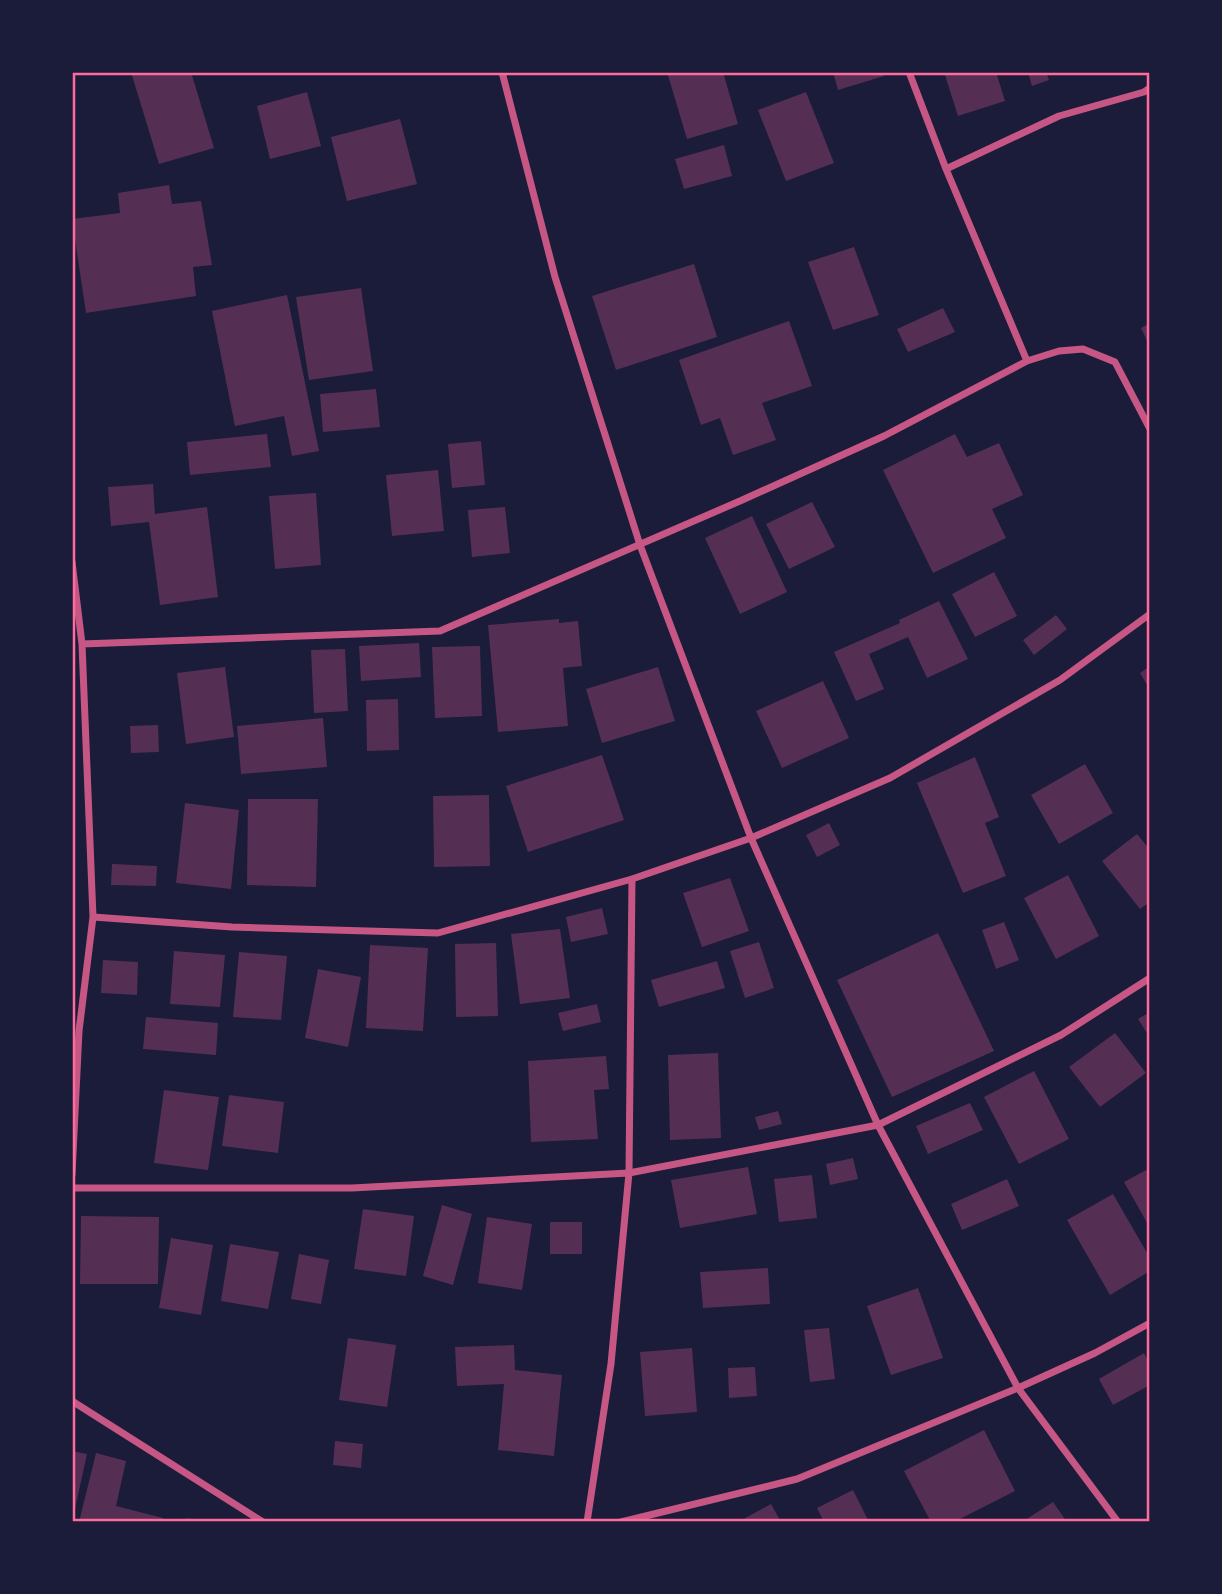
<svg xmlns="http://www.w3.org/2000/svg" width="1222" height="1594" viewBox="0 0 1222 1594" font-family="Arial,sans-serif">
	<rect width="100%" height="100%" fill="#1b1b3a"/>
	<path fill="#542f53" d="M 131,72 L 191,72 L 214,148 L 159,164 Z
		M 667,72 L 723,72 L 738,124 L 687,139 Z
		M 833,72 L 883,72 L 884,76 L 838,90 Z
		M 944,72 L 996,72 L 1005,101 L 958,116 Z
		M 1028,72 L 1046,72 L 1049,80 L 1032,86 Z
		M 307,92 L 321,146 L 270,159 L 257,106 Z
		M 806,92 L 834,163 L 786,181 L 758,110 Z
		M 400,119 L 417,184 L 347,201 L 331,137 Z
		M 724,145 L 732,176 L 684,189 L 675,159 Z
		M 169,185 L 172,204 L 201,201 L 212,265 L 193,267 L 196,296 L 86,313 L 72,219 L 120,213 L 118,193 Z
		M 854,247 L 879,315 L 833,330 L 808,262 Z
		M 694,264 L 717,337 L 616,370 L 592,296 Z
		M 361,288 L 373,371 L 309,380 L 296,297 Z
		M 287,295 L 319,451 L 292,456 L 284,416 L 235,426 L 212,311 Z
		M 943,308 L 955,332 L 908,352 L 897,329 Z
		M 789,321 L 812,386 L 762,403 L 776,440 L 733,455 L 720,418 L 701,425 L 679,360 Z
		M 1150,323 L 1150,347 L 1141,328 Z
		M 376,389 L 380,427 L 323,432 L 320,394 Z
		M 267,434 L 271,467 L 190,475 L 187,442 Z
		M 955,434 L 967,457 L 999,443 L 1023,495 L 992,509 L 1006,538 L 933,573 L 883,470 Z
		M 481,441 L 485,485 L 452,488 L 448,444 Z
		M 438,470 L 444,531 L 392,536 L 386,475 Z
		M 153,484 L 155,514 L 207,507 L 218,597 L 160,605 L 149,522 L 111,526 L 108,487 Z
		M 316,493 L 321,565 L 275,569 L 269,496 Z
		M 812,502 L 835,547 L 789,569 L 766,524 Z
		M 505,507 L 510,553 L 472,557 L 468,510 Z
		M 752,516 L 787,592 L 740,614 L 705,538 Z
		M 994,572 L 1017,616 L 975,637 L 952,594 Z
		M 939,601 L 968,659 L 927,678 L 908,637 L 869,654 L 884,689 L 856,701 L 834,652 L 900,623 L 899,620 Z
		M 1056,615 L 1067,629 L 1034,655 L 1023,640 Z
		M 559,619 L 559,623 L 578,621 L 582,666 L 563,668 L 568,726 L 498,732 L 488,625 Z
		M 419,643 L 421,677 L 361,681 L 359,646 Z
		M 480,646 L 482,716 L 435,718 L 432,647 Z
		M 345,649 L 348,711 L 314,713 L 311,650 Z
		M 1150,666 L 1150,690 L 1140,673 Z
		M 225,667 L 234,737 L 186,744 L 177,673 Z
		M 658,667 L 675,721 L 602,743 L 586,689 Z
		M 823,681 L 849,738 L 782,768 L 756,711 Z
		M 398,699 L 399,750 L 367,751 L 366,700 Z
		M 323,718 L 327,767 L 241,774 L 237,726 Z
		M 158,725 L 159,752 L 131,753 L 130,726 Z
		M 602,755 L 624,820 L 528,852 L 506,786 Z
		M 975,757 L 999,817 L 985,823 L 1006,876 L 963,893 L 917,783 Z
		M 1085,764 L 1113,813 L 1059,844 L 1031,795 Z
		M 489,795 L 490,866 L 434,867 L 433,796 Z
		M 248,799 L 318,799 L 316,887 L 247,885 Z
		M 185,803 L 239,810 L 231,889 L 176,883 Z
		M 829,823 L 840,845 L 817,857 L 806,835 Z
		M 1137,834 L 1150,850 L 1150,902 L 1140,909 L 1102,861 Z
		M 112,864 L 157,866 L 156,886 L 111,885 Z
		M 1068,875 L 1099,936 L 1056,959 L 1024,898 Z
		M 730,878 L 749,931 L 702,947 L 683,893 Z
		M 72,882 L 75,882 L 74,902 L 72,902 Z
		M 602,908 L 608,934 L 571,942 L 566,917 Z
		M 1004,922 L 1019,960 L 996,969 L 982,930 Z
		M 560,929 L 570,998 L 520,1004 L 511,934 Z
		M 938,933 L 994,1051 L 892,1097 L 837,980 Z
		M 759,942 L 774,988 L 745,998 L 730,951 Z
		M 496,943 L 498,1016 L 456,1017 L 455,944 Z
		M 370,945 L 428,948 L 423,1031 L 366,1028 Z
		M 174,951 L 225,955 L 220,1007 L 170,1004 Z
		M 239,952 L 287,956 L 281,1020 L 233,1017 Z
		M 103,960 L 138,962 L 137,995 L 101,993 Z
		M 717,961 L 725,988 L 659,1007 L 651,980 Z
		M 318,969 L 361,977 L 348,1047 L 305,1038 Z
		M 597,1004 L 601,1022 L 563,1031 L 558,1013 Z
		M 1150,1012 L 1150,1038 L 1138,1019 Z
		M 146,1017 L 218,1023 L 216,1055 L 143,1049 Z
		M 1115,1033 L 1146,1073 L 1100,1107 L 1069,1067 Z
		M 718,1053 L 721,1138 L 670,1140 L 668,1055 Z
		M 606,1056 L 609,1089 L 594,1090 L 598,1139 L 531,1142 L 528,1061 Z
		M 1034,1071 L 1069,1139 L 1019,1164 L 984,1097 Z
		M 164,1090 L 219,1097 L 208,1170 L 154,1163 Z
		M 229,1095 L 284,1102 L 278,1153 L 222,1146 Z
		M 970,1103 L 983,1130 L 928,1154 L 916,1126 Z
		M 778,1111 L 782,1124 L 759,1130 L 755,1117 Z
		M 853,1158 L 858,1179 L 830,1185 L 826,1164 Z
		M 748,1167 L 757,1214 L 680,1228 L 671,1180 Z
		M 1150,1168 L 1150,1228 L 1124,1182 Z
		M 812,1175 L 817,1218 L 779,1222 L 774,1179 Z
		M 1007,1179 L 1019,1206 L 962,1230 L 951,1204 Z
		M 1113,1194 L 1150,1258 L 1150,1271 L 1110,1295 L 1067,1220 Z
		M 442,1205 L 472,1214 L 453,1285 L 423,1276 Z
		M 363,1209 L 414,1216 L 406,1276 L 354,1269 Z
		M 81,1216 L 159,1217 L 158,1284 L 80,1284 Z
		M 487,1217 L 532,1224 L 522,1290 L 478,1283 Z
		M 550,1222 L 582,1222 L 582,1254 L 550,1254 Z
		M 171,1238 L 213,1245 L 201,1315 L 159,1308 Z
		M 230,1244 L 279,1252 L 268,1309 L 221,1301 Z
		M 299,1254 L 329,1260 L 321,1304 L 291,1299 Z
		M 768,1268 L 770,1304 L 703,1308 L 700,1272 Z
		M 918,1288 L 943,1358 L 891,1375 L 867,1306 Z
		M 829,1328 L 835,1379 L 810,1382 L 804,1330 Z
		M 348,1338 L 396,1345 L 387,1407 L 339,1400 Z
		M 514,1345 L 515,1370 L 562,1375 L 554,1456 L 498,1450 L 504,1384 L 457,1386 L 455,1347 Z
		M 692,1348 L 697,1412 L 645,1416 L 640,1352 Z
		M 1144,1353 L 1150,1364 L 1150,1385 L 1113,1405 L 1099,1379 Z
		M 755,1367 L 757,1396 L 729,1398 L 728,1368 Z
		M 984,1430 L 1015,1491 L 954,1522 L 931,1522 L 904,1471 Z
		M 335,1441 L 363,1444 L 361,1468 L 333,1465 Z
		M 72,1451 L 87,1454 L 73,1518 L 72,1518 Z
		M 96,1453 L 126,1461 L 116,1506 L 163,1518 L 162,1522 L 79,1522 Z
		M 853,1490 L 869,1522 L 824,1522 L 817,1508 Z
		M 1053,1502 L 1067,1522 L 1022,1522 Z
		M 771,1504 L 781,1522 L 738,1522 Z
		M 186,1518 L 202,1521 L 202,1522 L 185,1522 Z"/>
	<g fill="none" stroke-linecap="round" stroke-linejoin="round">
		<path stroke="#c65784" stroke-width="7" d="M 502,72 L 555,277 L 640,545 L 751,838 L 878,1125 L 1018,1388 L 1118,1522
			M 909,72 L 946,169 L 1027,361
			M 946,169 L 1059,116 L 1144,92 L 1150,88
			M 72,562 L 82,644 L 93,917 L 79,1031 L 72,1174
			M 82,644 L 440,631 L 740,501 L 884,436 L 1027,361 L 1059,351 L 1083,349 L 1115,362 L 1150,429
			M 93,917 L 232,927 L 438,933 L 632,879 L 751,838 L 890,778 L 1060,680 L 1150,614
			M 72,1188 L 352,1188 L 629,1173 L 878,1125 L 1061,1035 L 1150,978
			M 72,1401 L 263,1522
			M 587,1522 L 611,1364 L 629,1173 L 632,879
			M 621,1522 L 797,1479 L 1018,1388 L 1095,1353 L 1150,1323"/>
	</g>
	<rect width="1222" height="1594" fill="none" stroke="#1b1b3a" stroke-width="147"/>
	<rect x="74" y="74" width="1074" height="1446" fill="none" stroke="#ff6b9d" stroke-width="2.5"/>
</svg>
